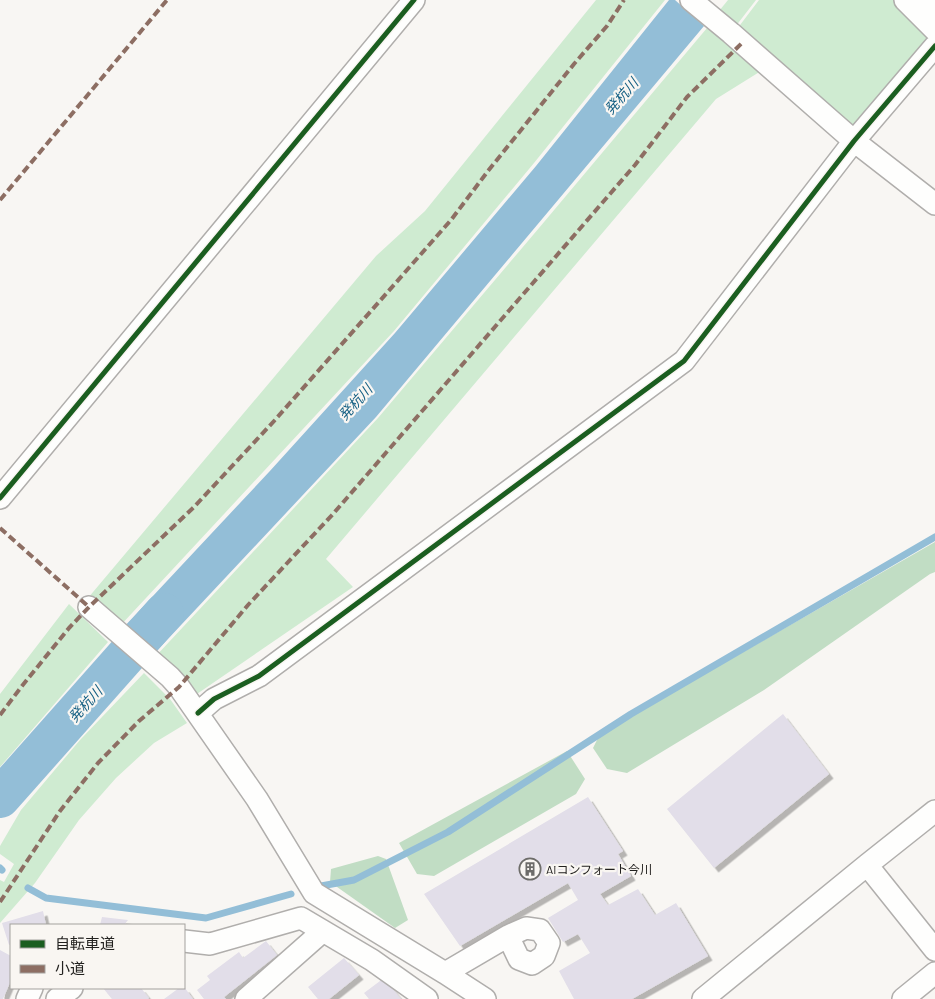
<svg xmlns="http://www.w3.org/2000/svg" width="935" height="999" viewBox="0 0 935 999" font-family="Barlow,'Noto Sans JP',sans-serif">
	<defs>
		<filter id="shadow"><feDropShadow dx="4.5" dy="4.5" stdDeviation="0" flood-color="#0004"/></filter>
	</defs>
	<rect width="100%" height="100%" fill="#f8f6f3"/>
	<path fill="#cfebd1" d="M 596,0 L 665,0 L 534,163 L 394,331 L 120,626 L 88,598 L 376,256 L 425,211 Z
		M 728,0 L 756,0 L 732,31 L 715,16 Z
		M 759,0 L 899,0 L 935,33 L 853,132 L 737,29 Z
		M 707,28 L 761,71 L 716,99 L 326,559 L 353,587 L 194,696 L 155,657 L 378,418 L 539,228 Z
		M 69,604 L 108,642 L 0,767 L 0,694 Z
		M 144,673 L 170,699 L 187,723 L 154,743 L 116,778 L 79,820 L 35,883 L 0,923 L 0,880 L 4,882 L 14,864 L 0,854 L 0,846 L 21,810 L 80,740 Z"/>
	<path fill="#c1ddc4" d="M 935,542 L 935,572 L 930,574 L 764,690 L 627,773 L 607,769 L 593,748 L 600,734 Z
		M 567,751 L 585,779 L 576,794 L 434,876 L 417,874 L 399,843 Z
		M 378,856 L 386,859 L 408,920 L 395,928 L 330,882 L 331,869 Z"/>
	<path fill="#93bed7" d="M 669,0 L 675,0 L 704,26 L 376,417 L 152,656 L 123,628 L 269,472 L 395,333 L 536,166 Z"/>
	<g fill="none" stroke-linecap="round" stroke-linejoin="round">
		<path stroke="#93bed7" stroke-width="7" d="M 0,868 L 2,870
			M 321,886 L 354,880 L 448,832 L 631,714 L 935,537
			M 28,888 L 46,898 L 206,918 L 291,894"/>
		<path stroke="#93bed7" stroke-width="40" d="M 0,798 L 164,613"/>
	</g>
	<path fill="#e2dee9" filter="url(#shadow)" d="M 783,714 L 829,774 L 714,868 L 667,809 Z
		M 588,797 L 623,851 L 618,854 L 631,876 L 600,894 L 608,905 L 638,889 L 655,915 L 676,903 L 708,956 L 632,999 L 574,999 L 559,971 L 590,953 L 578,934 L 563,942 L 548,918 L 578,900 L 568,883 L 460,946 L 424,894 Z
		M 43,911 L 46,925 L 11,925 L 11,944 L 9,945 L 2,923 Z
		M 102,917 L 128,920 L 124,925 L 100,925 Z
		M 266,941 L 277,955 L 224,997 L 226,999 L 204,999 L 197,990 L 210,980 L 207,976 L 239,952 L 243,958 Z
		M 0,950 L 11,956 L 11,980 L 3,999 L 0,999 Z
		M 344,958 L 359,975 L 329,999 L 318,999 L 308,987 Z
		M 384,978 L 401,999 L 369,999 L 364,993 Z
		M 103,988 L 141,988 L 149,998 L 148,999 L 112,999 Z
		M 179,988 L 185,988 L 193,999 L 164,999 Z"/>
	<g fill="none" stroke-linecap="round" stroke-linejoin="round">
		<g stroke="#b0aeac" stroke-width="24">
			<path id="minor" d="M 691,0 L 731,33 L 854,141 L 935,204
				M 905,0 L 935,30
				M 0,498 L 414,0
				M 89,607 L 170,677 L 179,687 L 257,799 L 314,893 L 445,973 L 485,999
				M 198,713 L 214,699 L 259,676 L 684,361 L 854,141 L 935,46
				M 867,865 L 935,950
				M 184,941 L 210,944 L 301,918 L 372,960 L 427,999
				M 445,973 L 508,936 L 526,928 L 540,930 L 549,943 L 544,956 L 532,964 L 519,959 L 508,936
				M 27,999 L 32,988
				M 57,999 L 72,988
				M 246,999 L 323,931
				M 703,999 L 867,865 L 935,811
				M 903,999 L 935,973"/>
		</g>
		<g stroke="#b0aeac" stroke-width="30">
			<path id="highway" d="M 926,0 L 935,10"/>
		</g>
		<use href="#minor" stroke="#fefefd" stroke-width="21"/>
		<use href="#highway" stroke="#fefefd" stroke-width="28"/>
		<path stroke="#8d6e63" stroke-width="4" stroke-dasharray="8 4" stroke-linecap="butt" d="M 0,200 L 167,0
			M 0,528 L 89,607
			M 0,715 L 22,686 L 69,628 L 89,607 L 194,507 L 275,420 L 451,220 L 488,171 L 574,64 L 607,26 L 624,0
			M 0,902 L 60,811 L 98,763 L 139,721 L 179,687 L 248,605 L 333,514 L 635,165 L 687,97 L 742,43"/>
		<g stroke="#f9f6f2" stroke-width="8">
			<path id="cycleway" d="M 0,498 L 414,0
				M 198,713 L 214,699 L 259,676 L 684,361 L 854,141 L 935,46"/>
		</g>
		<use href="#cycleway" stroke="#1b5e20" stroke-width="5"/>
	</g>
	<defs>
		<g id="building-ring" transform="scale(1.125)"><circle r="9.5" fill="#f9f6f2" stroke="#6d6c69" stroke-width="1.5"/><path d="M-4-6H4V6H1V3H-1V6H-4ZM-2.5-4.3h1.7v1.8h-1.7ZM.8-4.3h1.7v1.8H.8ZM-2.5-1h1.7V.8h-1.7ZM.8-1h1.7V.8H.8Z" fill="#6d6c69"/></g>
	</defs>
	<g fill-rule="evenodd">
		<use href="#building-ring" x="530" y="869"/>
	</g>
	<g text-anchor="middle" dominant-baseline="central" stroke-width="4.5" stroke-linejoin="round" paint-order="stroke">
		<g font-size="12" fill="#22211f" stroke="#f9f6f2" text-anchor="start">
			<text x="546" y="869">AIコンフォート今川</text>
		</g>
		<g font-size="14" font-style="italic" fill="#145f83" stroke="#f9f6f2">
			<text transform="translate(621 96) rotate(-49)">発杭川</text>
			<text transform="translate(355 402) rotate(-48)">発杭川</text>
			<text transform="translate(85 704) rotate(-48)">発杭川</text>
		</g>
	</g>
	<rect x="10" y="924" width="175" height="65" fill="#f9f6f2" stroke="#a3a19e"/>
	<rect x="20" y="940" width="25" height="8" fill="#1b5e20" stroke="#a3a19e"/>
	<text x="55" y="949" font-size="15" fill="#22211f">自転車道</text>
	<rect x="20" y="965" width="25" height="8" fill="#8d6e63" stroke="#a3a19e"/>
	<text x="55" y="974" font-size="15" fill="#22211f">小道</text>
</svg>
